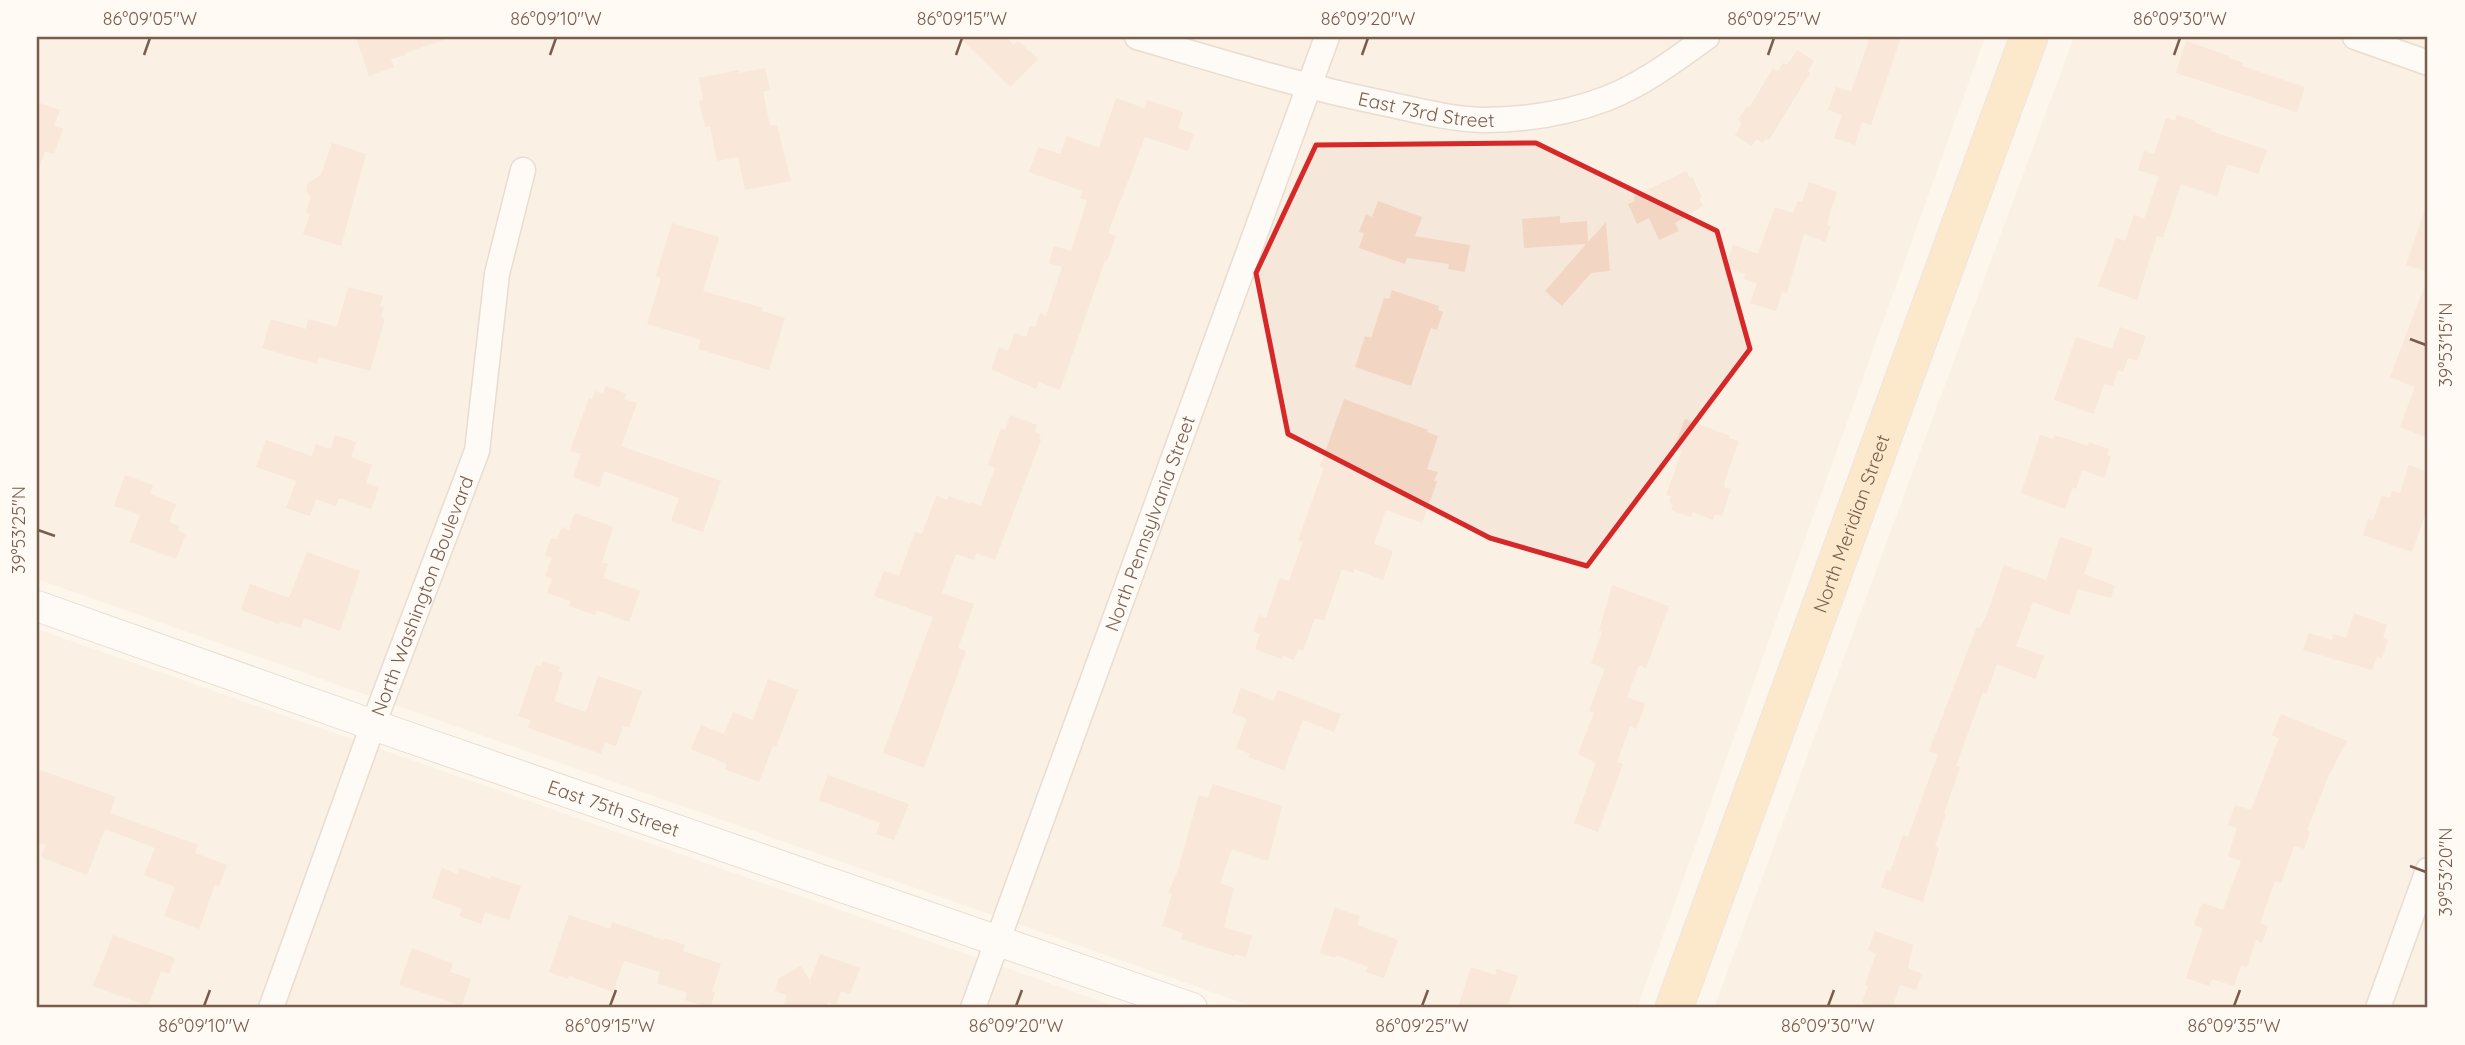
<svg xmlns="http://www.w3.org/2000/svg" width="2465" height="1045" viewBox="0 0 2465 1045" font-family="Quicksand,sans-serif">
	<rect width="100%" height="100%" fill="#fdf6ec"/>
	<path fill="#f5e8da" d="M 37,37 L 1985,37 L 1637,1008 L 1257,1008 L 37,579 Z
		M 2074,37 L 2428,37 L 2428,1008 L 1714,1008 Z
		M 37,629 L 1120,1008 L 37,1008 Z"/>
	<path fill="#f3d5c3" d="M 356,37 L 443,37 L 443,40 L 405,53 L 406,55 L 391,59 L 394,67 L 369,76 Z
		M 959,37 L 1006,37 L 1014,45 L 1018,41 L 1038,59 L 1010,87 Z
		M 1870,37 L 1901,37 L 1871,125 L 1862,122 L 1855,145 L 1834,138 L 1842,115 L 1828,110 L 1836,87 L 1851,92 Z
		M 2186,41 L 2229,56 L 2229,58 L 2243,63 L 2242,66 L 2305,87 L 2297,112 L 2176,73 Z
		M 1797,50 L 1814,61 L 1808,71 L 1810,73 L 1769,140 L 1766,138 L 1763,143 L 1756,139 L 1752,146 L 1735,135 L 1742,123 L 1738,120 L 1747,106 L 1749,108 L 1773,68 L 1778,71 L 1783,63 L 1787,65 Z
		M 765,68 L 770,90 L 763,92 L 770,126 L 777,125 L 791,181 L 745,190 L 738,157 L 717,161 L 710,126 L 705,127 L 699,101 L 703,100 L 699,78 L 739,70 L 739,73 Z
		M 1116,98 L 1144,108 L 1147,100 L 1183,112 L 1178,128 L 1194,134 L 1188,151 L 1145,137 L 1108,233 L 1116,236 L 1107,261 L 1105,260 L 1060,390 L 1039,382 L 1036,389 L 991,369 L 999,347 L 1008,351 L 1015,333 L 1026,337 L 1030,326 L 1035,327 L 1040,313 L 1046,316 L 1062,267 L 1049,263 L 1054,246 L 1071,251 L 1087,201 L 1080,198 L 1082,191 L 1029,172 L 1038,147 L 1060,154 L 1067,136 L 1099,148 Z
		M 37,102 L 60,110 L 54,126 L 63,129 L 54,154 L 45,151 L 39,168 L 37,168 Z
		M 2177,115 L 2196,121 L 2195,123 L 2212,129 L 2211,131 L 2267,150 L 2258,174 L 2227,164 L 2217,196 L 2181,184 L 2163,237 L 2157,236 L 2137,300 L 2098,286 L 2116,238 L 2125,241 L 2134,215 L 2144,219 L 2159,177 L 2138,170 L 2144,151 L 2154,154 L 2166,118 L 2175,121 Z
		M 332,143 L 366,154 L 341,246 L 303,234 L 310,214 L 306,212 L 311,197 L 306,190 L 308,183 L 321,175 Z
		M 1686,171 L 1690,178 L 1692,177 L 1702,197 L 1699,198 L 1703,206 L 1675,223 L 1679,231 L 1659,240 L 1649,218 L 1637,224 L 1628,204 L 1635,201 L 1633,197 Z
		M 1809,182 L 1837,192 L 1830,212 L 1827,225 L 1831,226 L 1825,242 L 1804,234 L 1787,293 L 1782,292 L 1776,311 L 1750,303 L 1757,283 L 1744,279 L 1745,274 L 1726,267 L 1733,245 L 1758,254 L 1775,207 L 1793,213 L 1798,201 L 1802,202 Z
		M 1378,201 L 1422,217 L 1415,236 L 1470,245 L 1465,272 L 1448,269 L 1449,264 L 1407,258 L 1405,264 L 1359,248 L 1364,233 L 1359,232 L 1366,214 L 1372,217 Z
		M 2425,209 L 2428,210 L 2428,272 L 2406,265 Z
		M 1560,216 L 1560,223 L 1587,221 L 1588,242 L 1606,222 L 1610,271 L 1591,273 L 1562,306 L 1545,291 L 1586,244 L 1524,248 L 1522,219 Z
		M 672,223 L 719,237 L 703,291 L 763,308 L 762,311 L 785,318 L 769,370 L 698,349 L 701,340 L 647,324 L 661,278 L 656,276 Z
		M 2427,280 L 2428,280 L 2428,438 L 2400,427 L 2415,387 L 2390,377 Z
		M 348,287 L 383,296 L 380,306 L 384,307 L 381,317 L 385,319 L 370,371 L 319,357 L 317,364 L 262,348 L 271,319 L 306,329 L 308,319 L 337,327 Z
		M 1392,290 L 1439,306 L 1438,310 L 1443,312 L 1437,330 L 1431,328 L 1411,386 L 1355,367 L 1365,336 L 1371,338 L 1384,298 L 1389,299 Z
		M 2120,327 L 2146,336 L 2137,361 L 2128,358 L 2123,372 L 2118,370 L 2113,386 L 2104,384 L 2094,414 L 2054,400 L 2076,337 L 2112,349 Z
		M 606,386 L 626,394 L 624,399 L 637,403 L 621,446 L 721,481 L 703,532 L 671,521 L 679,498 L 604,471 L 599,487 L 573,477 L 581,454 L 570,451 L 589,398 L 592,400 L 595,391 L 603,394 Z
		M 1344,399 L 1428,430 L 1427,432 L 1438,436 L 1427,469 L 1438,472 L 1434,481 L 1437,482 L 1422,523 L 1386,510 L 1374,544 L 1393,551 L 1383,580 L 1354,569 L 1353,573 L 1342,569 L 1324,621 L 1315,618 L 1303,651 L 1298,649 L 1294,660 L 1283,656 L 1282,659 L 1255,649 L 1260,634 L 1253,631 L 1259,615 L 1266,618 L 1280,578 L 1289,581 L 1303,542 L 1298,540 L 1324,468 L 1320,466 Z
		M 1010,415 L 1037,425 L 1035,432 L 1041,434 L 1039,439 L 1041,440 L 995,560 L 976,553 L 974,560 L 956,554 L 942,593 L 974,604 L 958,648 L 966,651 L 924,768 L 883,753 L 933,617 L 874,596 L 884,571 L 899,576 L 915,532 L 922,534 L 936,496 L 947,500 L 949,496 L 970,504 L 971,502 L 981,506 L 995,468 L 988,465 L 1001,428 L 1005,430 Z
		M 1685,419 L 1730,436 L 1729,438 L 1739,441 L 1725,480 L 1724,487 L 1731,489 L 1722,516 L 1715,514 L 1713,520 L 1693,512 L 1691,517 L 1671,510 L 1673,504 L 1669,503 L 1671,496 L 1666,495 L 1682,451 L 1674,448 Z
		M 335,435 L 356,442 L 351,457 L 372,465 L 366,483 L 379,488 L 371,509 L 339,498 L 336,506 L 316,499 L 310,516 L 286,508 L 296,481 L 256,467 L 266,440 L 312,456 L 316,444 L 331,449 Z
		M 2040,435 L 2053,439 L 2054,435 L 2088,446 L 2089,442 L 2109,449 L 2107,455 L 2111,457 L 2104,478 L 2082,470 L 2076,489 L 2073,487 L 2065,509 L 2021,493 Z
		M 2409,465 L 2428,472 L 2428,507 L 2412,552 L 2363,535 L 2368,519 L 2373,521 L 2382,496 L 2390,498 L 2392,491 L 2400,493 Z
		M 125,475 L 153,485 L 150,494 L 176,504 L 169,522 L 179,526 L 178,531 L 186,534 L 176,559 L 130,542 L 140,515 L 114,506 Z
		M 575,513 L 613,527 L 602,562 L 608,564 L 603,578 L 640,591 L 629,622 L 597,610 L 595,615 L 569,606 L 571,601 L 547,593 L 552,579 L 545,576 L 552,558 L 545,555 L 551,538 L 557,540 L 562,527 L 569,530 Z
		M 2060,537 L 2093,548 L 2084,574 L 2115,586 L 2111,598 L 2078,589 L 2069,615 L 2033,602 L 2016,646 L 2044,656 L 2035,679 L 1997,664 L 1986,694 L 1983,692 L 1956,766 L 1960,767 L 1944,813 L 1946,814 L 1935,846 L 1939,848 L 1923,902 L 1881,887 L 1887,870 L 1890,872 L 1903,835 L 1908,837 L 1938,754 L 1929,751 L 1977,627 L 1980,628 L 1987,614 L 2004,565 L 2046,580 Z
		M 307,552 L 360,571 L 340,631 L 304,618 L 301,628 L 280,621 L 279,624 L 241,610 L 250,584 L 289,598 Z
		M 1612,585 L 1669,606 L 1646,668 L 1639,665 L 1627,697 L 1645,704 L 1636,729 L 1630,726 L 1617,762 L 1623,764 L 1598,832 L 1574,823 L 1596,763 L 1578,754 L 1594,713 L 1589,711 L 1605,669 L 1591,663 L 1602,632 L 1599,631 Z
		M 2354,613 L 2387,625 L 2383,638 L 2388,640 L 2382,658 L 2377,657 L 2372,670 L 2303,650 L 2309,633 L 2332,640 L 2334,634 L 2346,638 Z
		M 543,661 L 560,667 L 558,671 L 563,673 L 554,701 L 586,712 L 598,676 L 642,691 L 629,727 L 623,726 L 616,746 L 605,742 L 601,754 L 528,728 L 531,720 L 518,716 L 536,665 L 541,667 Z
		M 768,679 L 798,690 L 776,747 L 773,746 L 759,782 L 725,769 L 727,764 L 691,749 L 701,725 L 724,734 L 733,712 L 753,720 Z
		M 1241,688 L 1274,701 L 1278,690 L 1341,714 L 1334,732 L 1303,720 L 1284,770 L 1248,757 L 1250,754 L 1236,748 L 1247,719 L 1232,713 Z
		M 2281,714 L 2347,741 L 2328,777 L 2307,830 L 2310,832 L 2304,849 L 2294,846 L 2281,883 L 2275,881 L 2260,923 L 2268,926 L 2262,943 L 2256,940 L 2247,967 L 2241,965 L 2234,986 L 2212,979 L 2209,986 L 2186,978 L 2203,928 L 2194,925 L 2202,903 L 2223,910 L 2241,861 L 2228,856 L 2237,828 L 2228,825 L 2235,805 L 2251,810 L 2279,738 L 2272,735 Z
		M 37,769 L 116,797 L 110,813 L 198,845 L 195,853 L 227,865 L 219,886 L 215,885 L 199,929 L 164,916 L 175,887 L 144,875 L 155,848 L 105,829 L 87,875 L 41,857 L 46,845 L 37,842 Z
		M 828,775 L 909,804 L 894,840 L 876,834 L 880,823 L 819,800 Z
		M 1213,784 L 1282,806 L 1268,861 L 1232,849 L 1220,883 L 1234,888 L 1224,927 L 1252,936 L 1246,957 L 1235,954 L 1234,956 L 1181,939 L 1183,933 L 1162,926 L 1172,894 L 1168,893 L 1178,870 L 1199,795 L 1208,798 Z
		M 442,868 L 457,874 L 459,868 L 490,879 L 491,876 L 521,886 L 509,920 L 485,912 L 481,924 L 459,916 L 462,909 L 432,898 Z
		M 1335,908 L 1360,916 L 1357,925 L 1398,940 L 1384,978 L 1366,972 L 1368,967 L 1336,955 L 1335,958 L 1320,953 Z
		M 569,915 L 610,929 L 612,922 L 664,940 L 665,938 L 685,945 L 683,951 L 721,964 L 712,991 L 715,993 L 710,1008 L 685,1000 L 687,993 L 657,983 L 660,972 L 624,961 L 613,992 L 569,976 L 568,979 L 549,972 Z
		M 1875,931 L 1913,945 L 1908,968 L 1922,974 L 1916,990 L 1900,985 L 1892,1008 L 1864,1008 L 1865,1004 L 1862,1002 L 1868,986 L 1865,985 L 1876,954 L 1868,950 Z
		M 113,935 L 175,958 L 169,974 L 161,971 L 148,1006 L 93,986 Z
		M 412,948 L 453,964 L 450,972 L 471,979 L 462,1006 L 399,985 Z
		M 820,954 L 860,968 L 850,994 L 841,991 L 836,1005 L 828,1002 L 826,1008 L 782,1008 L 787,995 L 775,991 L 779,978 L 801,966 L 810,981 Z
		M 1471,967 L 1495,975 L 1497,969 L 1518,976 L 1507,1008 L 1458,1008 Z"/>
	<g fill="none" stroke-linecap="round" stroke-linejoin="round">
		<g stroke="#d1beb0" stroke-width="27">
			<g id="minor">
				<path id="s1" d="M 1137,37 C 1219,61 1299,86 1383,103 C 1416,110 1449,119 1483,120 C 1524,120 1569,113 1608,98 C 1645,83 1675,60 1707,37"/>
				<path d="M 2355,37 L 2428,63"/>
				<path id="s2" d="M 271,1008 L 373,725 L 477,451 L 497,274 L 523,170"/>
				<path id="s3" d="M 973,1008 L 1327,37"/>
				<path d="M 2378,1008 L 2428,870"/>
			</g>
		</g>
		<g stroke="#d1beb0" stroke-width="32">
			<g id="tertiary">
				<path id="s4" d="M 37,606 L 373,725 L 1192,1008"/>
			</g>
		</g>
		<g stroke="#dad1cd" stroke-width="39">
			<g id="primary">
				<path id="s5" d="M 1674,1008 L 2029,37"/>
			</g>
		</g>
		<use href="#minor" stroke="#fff" stroke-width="24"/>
		<use href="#tertiary" stroke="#fff" stroke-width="30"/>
		<use href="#primary" stroke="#fbd9a5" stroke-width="37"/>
	</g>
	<path d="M0 0H2465V1045H0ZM 1536,143 L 1717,231 L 1750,349 L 1587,566 L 1490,538 L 1288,434 L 1256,273 L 1316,145 Z" fill="#fdf6ec" fill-opacity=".55" fill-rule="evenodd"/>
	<path fill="none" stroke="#d62828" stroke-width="5" stroke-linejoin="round" d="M 1536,143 L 1717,231 L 1750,349 L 1587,566 L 1490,538 L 1288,434 L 1256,273 L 1316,145 Z"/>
	<path fill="none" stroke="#7a5c4d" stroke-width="2.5" d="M 144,55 L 150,38M 550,55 L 556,38M 956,55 L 962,38M 1362,55 L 1368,38M 1768,55 L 1774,38M 2174,55 L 2180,38M 2410,339 L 2426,345M 38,530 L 55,536M 2410,866 L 2426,872M 204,1006 L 210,990M 610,1006 L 616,990M 1016,1006 L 1022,990M 1422,1006 L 1428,990M 1828,1006 L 1834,990M 2234,1006 L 2240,990"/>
	<g text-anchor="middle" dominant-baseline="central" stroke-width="5" stroke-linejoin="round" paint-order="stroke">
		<g font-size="19" fill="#7a5c4d" stroke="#fffaf3">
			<text stroke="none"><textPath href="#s1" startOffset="299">East 73rd Street</textPath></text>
			<text stroke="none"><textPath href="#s3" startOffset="516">North Pennsylvania Street</textPath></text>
			<text stroke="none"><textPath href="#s5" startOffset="516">North Meridian Street</textPath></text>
			<text stroke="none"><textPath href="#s2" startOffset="439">North Washington Boulevard</textPath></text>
			<text stroke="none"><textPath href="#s4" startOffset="611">East 75th Street</textPath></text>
		</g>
	</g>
	<rect width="2465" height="1045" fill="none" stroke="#fffaf3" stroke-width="77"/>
	<rect x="38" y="38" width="2388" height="968" fill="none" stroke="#7a5c4d" stroke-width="2.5"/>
	<g font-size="18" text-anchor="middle" fill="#7a5c4d">
		<text x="150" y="25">86°09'05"W</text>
		<text x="556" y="25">86°09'10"W</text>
		<text x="962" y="25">86°09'15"W</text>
		<text x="1368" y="25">86°09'20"W</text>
		<text x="1774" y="25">86°09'25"W</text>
		<text x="2180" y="25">86°09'30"W</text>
		<text transform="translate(2446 345) rotate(-90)" y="6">39°53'15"N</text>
		<text transform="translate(19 530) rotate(-90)" y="6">39°53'25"N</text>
		<text transform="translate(2446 872) rotate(-90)" y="6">39°53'20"N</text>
		<text x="204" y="1032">86°09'10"W</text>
		<text x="610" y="1032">86°09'15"W</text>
		<text x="1016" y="1032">86°09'20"W</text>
		<text x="1422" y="1032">86°09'25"W</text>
		<text x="1828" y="1032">86°09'30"W</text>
		<text x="2234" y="1032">86°09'35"W</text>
	</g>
</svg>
